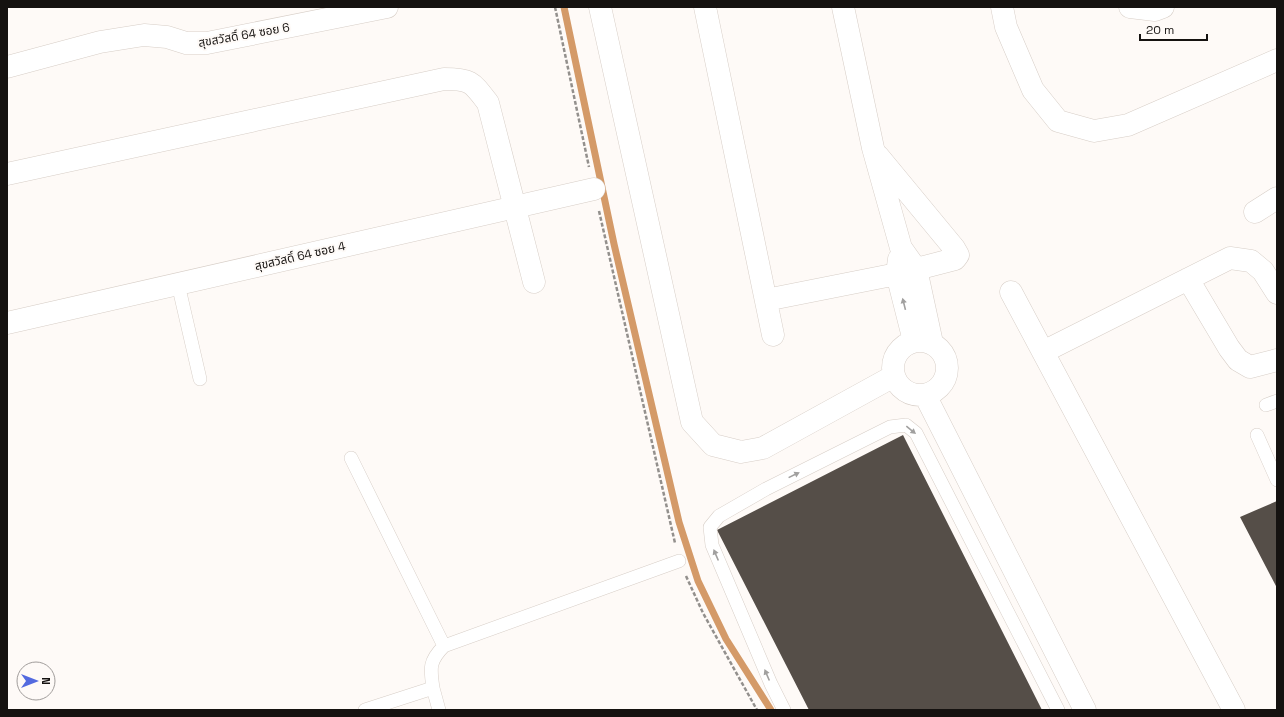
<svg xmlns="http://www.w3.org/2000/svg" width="1284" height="717" viewBox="0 0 1284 717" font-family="'Space Grotesk','Noto Sans Thai',sans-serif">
	<rect width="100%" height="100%" fill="#fefaf7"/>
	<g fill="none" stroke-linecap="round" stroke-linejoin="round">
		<path stroke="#d49a68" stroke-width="7" d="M 564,7 L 614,244 L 679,522 L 698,581 L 726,639 L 771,710"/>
	</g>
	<path fill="#554e48" d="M 903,435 L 1042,710 L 809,710 L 717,530 Z
		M 1277,501 L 1277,588 L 1240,517 Z"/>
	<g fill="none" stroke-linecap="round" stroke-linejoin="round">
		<g stroke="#d7cec7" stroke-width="14">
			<path id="service" d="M 178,284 L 200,379
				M 1266,405 L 1277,401
				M 1257,435 L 1277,480
				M 351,458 L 444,646
				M 433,688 L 439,710
				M 365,710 L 433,688 C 430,668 429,661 444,646 L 679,561
				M 784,710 L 771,684 L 712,545 L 710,527 L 719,516 L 766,489 L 890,427 L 906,425 L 916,433 L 1058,710"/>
		</g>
		<g stroke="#d7cec7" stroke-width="23">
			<path id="minor" d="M 600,7 L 692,422 L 713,445 L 741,452 L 763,448 L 894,376
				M 705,7 L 773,335
				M 843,7 L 873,148 L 901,248 L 916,269 L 932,343
				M 1002,7 L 1006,27 L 1033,90 L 1058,121 L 1094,131 L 1128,125 L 1277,60
				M 1130,7 L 1155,10 L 1163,7
				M 7,67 L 100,42 L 144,35 L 167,37 L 186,43 L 207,43 L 387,7
				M 7,174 L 444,79 C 471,79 472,82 488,103 L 534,282
				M 1255,212 L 1277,198
				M 899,259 L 897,274 L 914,341
				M 1188,279 L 1229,348 L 1238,360 L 1250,367 L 1277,360
				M 1011,292 L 1234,710
				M 766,300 L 897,274 L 955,259 L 958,255 L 954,248 L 878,156
				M 7,323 L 594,189
				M893 368a27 27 0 1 1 54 0a27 27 0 1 1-54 0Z
				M 1043,352 L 1230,258 L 1251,261 L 1263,271 L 1277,293
				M 925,395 L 1085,710"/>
		</g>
		<path stroke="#93908d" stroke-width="2.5" stroke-dasharray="4 2" stroke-linecap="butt" d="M 555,7 L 589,167
			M 599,211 L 675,543
			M 686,576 L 703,613 L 757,710"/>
		<use href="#service" stroke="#fff" stroke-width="13"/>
		<use href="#minor" stroke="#fff" stroke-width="22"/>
	</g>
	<defs><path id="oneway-solid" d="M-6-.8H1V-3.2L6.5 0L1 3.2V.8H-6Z"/></defs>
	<g fill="#a1a09f">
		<use href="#oneway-solid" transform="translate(904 304) rotate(-104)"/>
		<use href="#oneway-solid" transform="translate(911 430) rotate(39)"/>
		<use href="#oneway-solid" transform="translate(794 475) rotate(-26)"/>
		<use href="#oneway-solid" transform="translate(716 555) rotate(-113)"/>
		<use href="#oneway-solid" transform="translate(767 675) rotate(-113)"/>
	</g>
	<g text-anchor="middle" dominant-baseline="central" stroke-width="4" stroke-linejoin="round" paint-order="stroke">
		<g font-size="12" fill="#151210" stroke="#fefaf7">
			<text transform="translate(244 35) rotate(-10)">สุขสวัสดิ์ 64 ซอย 6</text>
			<text transform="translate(300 256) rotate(-13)">สุขสวัสดิ์ 64 ซอย 4</text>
		</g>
	</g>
	<rect width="1284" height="717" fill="none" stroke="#151210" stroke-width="16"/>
	<g transform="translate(36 681) rotate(90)"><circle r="19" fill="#fefaf7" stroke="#a19d9b"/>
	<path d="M0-3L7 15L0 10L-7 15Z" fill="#536adf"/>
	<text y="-6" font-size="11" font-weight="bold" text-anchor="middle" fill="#151210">N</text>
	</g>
	<path d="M1140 34v6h67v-6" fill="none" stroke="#151210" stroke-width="2"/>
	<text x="1146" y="34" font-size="12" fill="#151210" stroke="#fefaf7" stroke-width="3" paint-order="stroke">20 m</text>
</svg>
